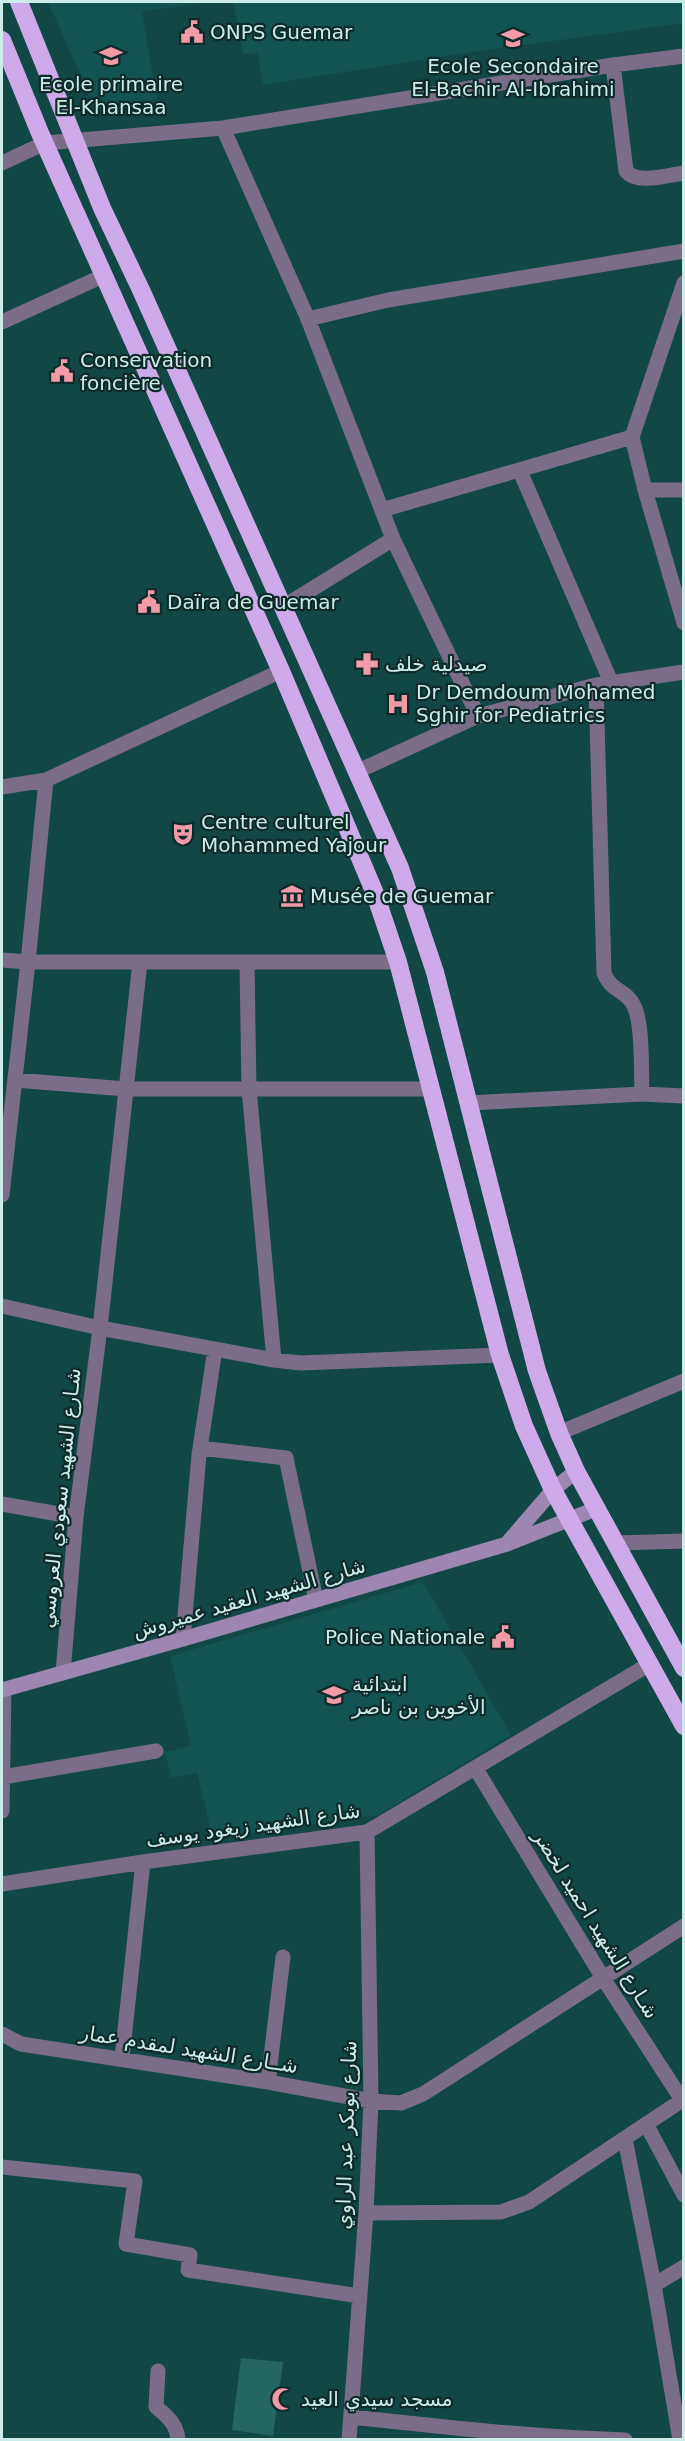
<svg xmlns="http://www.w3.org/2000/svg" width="685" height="2441" viewBox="0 0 685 2441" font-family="'DejaVu Sans',Vazirmatn,sans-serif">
	<rect width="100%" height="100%" fill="#114845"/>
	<path fill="#125451" d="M 48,2 L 209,2 L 142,11 L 157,101 L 97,112 Z
		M 233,2 L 683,2 L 684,23 L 458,54 L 263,85 L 258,53 L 243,54 Z
		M 423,1582 L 511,1735 L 378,1815 L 213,1839 L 197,1773 L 171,1778 L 165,1752 L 191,1746 L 170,1656 Z"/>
	<path fill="#246662" d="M 241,2358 L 283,2362 L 273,2436 L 232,2430 Z"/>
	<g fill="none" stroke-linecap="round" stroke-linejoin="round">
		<path stroke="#7b6d88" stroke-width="15" d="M 613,65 L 626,171 C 637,185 668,175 684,173
			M 223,128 L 308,319 L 393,539 L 478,716
			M 2,163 L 45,143 L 223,128 L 613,65 L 684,56
			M 684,283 L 632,437 L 645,490 L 684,623
			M 308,319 L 388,300 L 684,251
			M 2,322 L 105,275
			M 520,471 L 611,682
			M 645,490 L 684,490
			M 382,510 L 632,437
			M 283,607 L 393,539
			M 596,685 L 604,973 C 611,992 627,990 634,1006 C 643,1025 641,1071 642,1094
			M 356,772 L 478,716 L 596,685 L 684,672
			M 46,780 L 28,962 L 398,962
			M 2,787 L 46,780 L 281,671
			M 2,960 L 28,962 L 2,1195
			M 247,962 L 249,1089 L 274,1360
			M 15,1080 L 126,1089 L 431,1089
			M 469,1103 L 642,1094 L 684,1096
			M 2,1306 L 100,1328 L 274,1360 L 301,1363 L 500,1355
			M 559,1433 L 684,1381
			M 200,1448 L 286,1458 L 316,1600
			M 2,1504 L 76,1517
			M 617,1543 L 684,1541
			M 183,1639 L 199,1455 L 215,1349
			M 63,1673 L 76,1517 L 100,1328 L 140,962
			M 476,1769 L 603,1978 L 682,2100
			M 3,1777 L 156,1751
			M 2,1811 L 4,1689
			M 2,1884 L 143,1862 L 367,1832 L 648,1665
			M 2,2034 L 21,2044 L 268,2082 L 371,2101 L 401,2103 L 423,2094 L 684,1926
			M 122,2058 L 143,1862
			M 268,2082 L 283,1957
			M 646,2124 L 684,2195
			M 625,2139 L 654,2285 L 680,2440
			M 2,2167 L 135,2181 L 126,2244 L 190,2255 L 188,2270 L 360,2296
			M 366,2213 L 501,2212 L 529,2202 L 684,2099
			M 654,2285 L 684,2267
			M 158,2371 L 156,2407 C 167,2416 177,2424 178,2440
			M 352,2417 C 443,2427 534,2437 625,2440
			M 349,2440 L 366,2213 L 371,2101 L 367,1832"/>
		<path stroke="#9d86b0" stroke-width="15" d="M 509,1541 L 553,1490 L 576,1471
			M 2,1690 L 183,1639 L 507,1544 L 598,1508"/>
		<path stroke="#ceaaeb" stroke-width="18" d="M 19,2 L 102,208 L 141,290 L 400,868 L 435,972 L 537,1371 L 559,1433 L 576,1471 L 684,1668
			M 2,40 L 40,133 L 281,671 L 374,891 L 398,962 L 500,1355 L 524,1426 L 553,1490 L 684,1726"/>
	</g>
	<defs>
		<g id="civic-bare" transform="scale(1.8)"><path d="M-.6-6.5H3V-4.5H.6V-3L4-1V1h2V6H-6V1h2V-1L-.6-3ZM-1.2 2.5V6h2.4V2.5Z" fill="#f39aa8" stroke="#0e2a29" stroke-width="2.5" paint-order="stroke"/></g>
		<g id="school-bare" transform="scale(1.8)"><path d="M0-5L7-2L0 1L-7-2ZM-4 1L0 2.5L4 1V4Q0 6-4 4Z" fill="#f39aa8" stroke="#0e2a29" stroke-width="2.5" paint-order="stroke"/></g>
		<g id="pharmacy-bare" transform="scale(1.8)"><path d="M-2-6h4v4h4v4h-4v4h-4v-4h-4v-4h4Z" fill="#f39aa8" stroke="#0e2a29" stroke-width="2.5" paint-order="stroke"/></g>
		<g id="hospital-bare" transform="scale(1.8)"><path d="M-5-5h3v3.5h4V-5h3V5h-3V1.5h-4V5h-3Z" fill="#f39aa8" stroke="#0e2a29" stroke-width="2.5" paint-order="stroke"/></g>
		<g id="theatre-bare" transform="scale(1.8)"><path d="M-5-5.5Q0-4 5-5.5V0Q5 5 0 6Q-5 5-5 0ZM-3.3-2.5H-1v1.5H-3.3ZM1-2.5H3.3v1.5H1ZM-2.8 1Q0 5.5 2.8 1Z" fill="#f39aa8" stroke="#0e2a29" stroke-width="2.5" paint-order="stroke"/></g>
		<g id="museum-bare" transform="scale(1.8)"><path d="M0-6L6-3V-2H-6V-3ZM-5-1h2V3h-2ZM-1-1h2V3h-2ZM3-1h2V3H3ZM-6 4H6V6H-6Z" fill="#f39aa8" stroke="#0e2a29" stroke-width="2.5" paint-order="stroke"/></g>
		<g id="mosque-bare" transform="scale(1.8)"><path d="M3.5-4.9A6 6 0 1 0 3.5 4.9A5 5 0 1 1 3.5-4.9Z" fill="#f39aa8" stroke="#0e2a29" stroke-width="2.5" paint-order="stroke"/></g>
	</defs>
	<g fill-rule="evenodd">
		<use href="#civic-bare" x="192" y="32"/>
		<use href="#school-bare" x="513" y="38"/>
		<use href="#school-bare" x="111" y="56"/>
		<use href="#civic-bare" x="62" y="371"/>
		<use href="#civic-bare" x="149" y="602"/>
		<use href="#pharmacy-bare" x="367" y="664"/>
		<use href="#hospital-bare" x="398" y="704"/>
		<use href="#theatre-bare" x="183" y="834"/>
		<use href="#museum-bare" x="292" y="896"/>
		<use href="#civic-bare" x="503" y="1637"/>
		<use href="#school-bare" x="334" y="1695"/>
		<use href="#mosque-bare" x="283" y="2399"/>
	</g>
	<g text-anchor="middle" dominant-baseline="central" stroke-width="4.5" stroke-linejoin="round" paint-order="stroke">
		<g font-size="20" fill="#cbece9" stroke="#0e2a29" text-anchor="start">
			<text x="210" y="32">ONPS Guemar</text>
			<text x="513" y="66" text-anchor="middle">Ecole Secondaire<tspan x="513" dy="23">El-Bachir Al-Ibrahimi</tspan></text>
			<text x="111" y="84" text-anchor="middle">Ecole primaire<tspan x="111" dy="23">El-Khansaa</tspan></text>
			<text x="80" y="360">Conservation<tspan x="80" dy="23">foncière</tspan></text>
			<text x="167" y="602">Daïra de Guemar</text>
			<text x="385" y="664">صيدلية خلف</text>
			<text x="416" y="692">Dr Demdoum Mohamed<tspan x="416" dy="23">Sghir for Pediatrics</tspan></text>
			<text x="201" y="822">Centre culturel<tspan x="201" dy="23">Mohammed Yajour</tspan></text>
			<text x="310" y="896">Musée de Guemar</text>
			<text x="485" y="1637" text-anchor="end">Police Nationale</text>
			<text x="352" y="1684">ابتدائية<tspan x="352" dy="23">الأخوين بن ناصر</tspan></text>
			<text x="301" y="2399">مسجد سيدي العيد</text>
		</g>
		<g font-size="20" fill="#cbece9" stroke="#0e2a29">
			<text transform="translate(60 1498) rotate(-84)">شـارع الشهيد سعودي العروسي</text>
			<text transform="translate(249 1598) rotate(-16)">شارع الشهيد العقيد عميروش</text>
			<text transform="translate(253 1825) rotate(-8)">شارع الشهيد زيغود يوسف</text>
			<text transform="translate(596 1924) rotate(58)">شـارع الشهيد احميد لخضر</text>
			<text transform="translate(189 2049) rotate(9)">شــارع الشهيد لمقدم عمار</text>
			<text transform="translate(346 2135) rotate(-88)">شارع بوبكر عبد الراوي</text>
		</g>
	</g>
	<rect width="685" height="2441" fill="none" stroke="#cbece9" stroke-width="6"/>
</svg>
